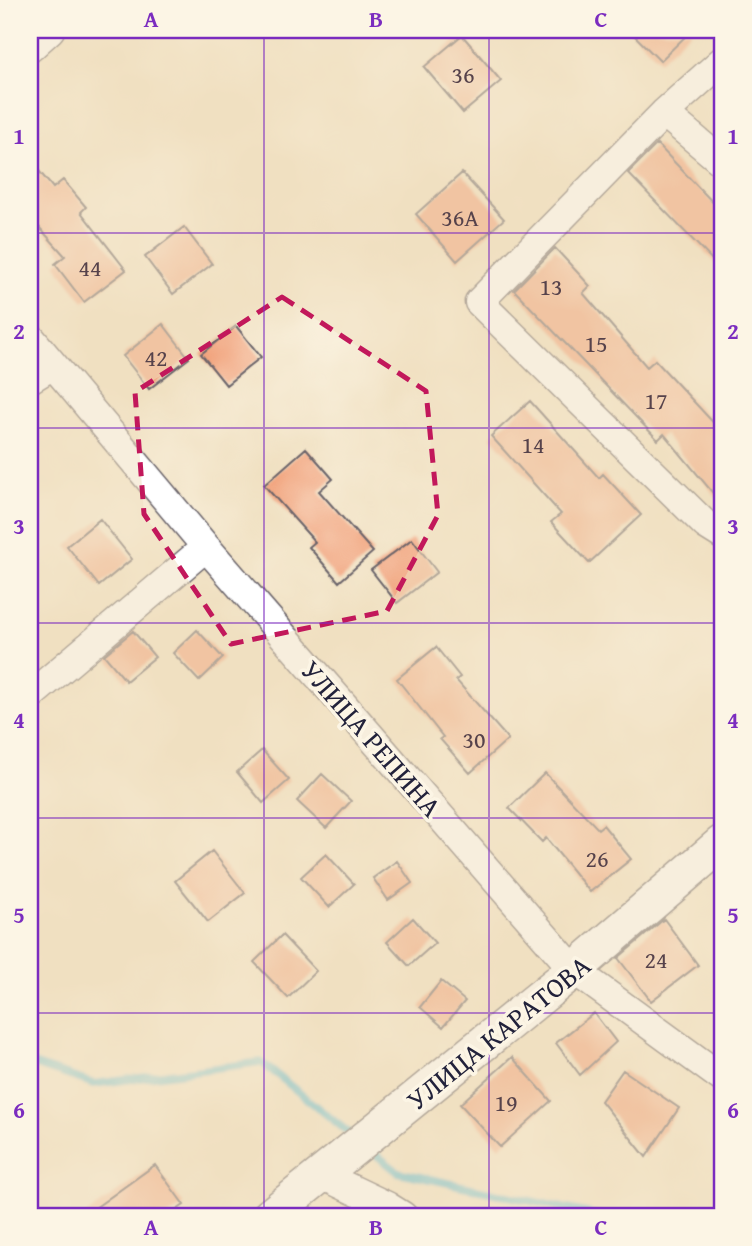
<svg xmlns="http://www.w3.org/2000/svg" width="752" height="1246" viewBox="0 0 752 1246" font-family="'Gentium Book Plus',serif">
	<rect width="100%" height="100%" fill="#fcf5e5"/>
	<filter id="ink" filterUnits="userSpaceOnUse"><feTurbulence type="fractalNoise" baseFrequency=".0143" numOctaves="2"/><feDisplacementMap in="SourceGraphic" scale="14" xChannelSelector="R" yChannelSelector="G"/><feConvolveMatrix kernelMatrix="1 2 1 2 8 2 1 2 1" color-interpolation-filters="sRGB"/></filter>
	<filter id="wash" filterUnits="userSpaceOnUse"><feTurbulence type="fractalNoise" baseFrequency=".00686" numOctaves="4" result="noise"/><feDisplacementMap in="SourceGraphic" scale="28" xChannelSelector="R" yChannelSelector="G"/><feGaussianBlur stdDeviation="1.57" result="paint"/><feColorMatrix in="noise" values="0 0 0 0 0 0 0 0 0 0 0 0 0 0 0 0 0 1.4 0 .05"/><feComposite in="paint" operator="in"/></filter>
	<g filter="url(#wash)">
		<rect width="100%" height="100%" fill="#f0e0c1"/>
		<g fill="none" stroke-linecap="round" stroke-linejoin="round">
			<path stroke="#51b6cf" stroke-width="8" d="M 30,1063 L 94,1084 L 261,1062 L 348,1132
				M 374,1153 L 398,1172 L 600,1216"/>
		</g>
		<g id="blocks">
			<path fill="#f1a27c" d="M 629,30 L 692,30 L 660,61 Z
				M 462,35 L 501,81 L 463,113 L 424,67 Z
				M 657,144 L 722,212 L 722,270 L 628,173 Z
				M 30,160 L 53,188 L 63,180 L 86,207 L 81,212 L 126,270 L 84,302 L 55,264 L 65,256 L 30,217 Z
				M 462,173 L 504,219 L 457,261 L 416,214 Z
				M 184,227 L 212,264 L 173,294 L 145,257 Z
				M 555,248 L 590,286 L 583,293 L 647,367 L 655,360 L 722,432 L 722,504 L 664,434 L 658,440 L 514,290 Z
				M 163,324 L 189,358 L 149,389 L 123,356 Z
				M 236,326 L 261,357 L 226,385 L 201,354 Z
				M 530,401 L 599,478 L 603,474 L 641,515 L 589,563 L 551,522 L 561,514 L 491,436 Z
				M 306,448 L 333,479 L 319,491 L 373,552 L 339,582 L 309,547 L 315,542 L 264,485 Z
				M 100,519 L 132,559 L 99,586 L 67,546 Z
				M 412,539 L 437,572 L 397,603 L 371,570 Z
				M 197,630 L 223,658 L 199,681 L 173,653 Z
				M 133,631 L 155,657 L 126,681 L 104,655 Z
				M 436,647 L 460,677 L 456,680 L 508,739 L 470,773 L 440,739 L 443,737 L 397,679 Z
				M 262,750 L 289,780 L 263,803 L 237,772 Z
				M 545,773 L 598,829 L 603,825 L 631,859 L 590,892 L 546,838 L 542,842 L 509,808 Z
				M 322,774 L 351,801 L 326,828 L 297,801 Z
				M 212,851 L 245,893 L 208,922 L 175,881 Z
				M 326,854 L 354,884 L 329,907 L 301,877 Z
				M 397,861 L 412,883 L 388,900 L 373,878 Z
				M 413,918 L 435,943 L 409,966 L 387,942 Z
				M 664,919 L 698,965 L 651,1001 L 618,958 Z
				M 282,935 L 316,971 L 288,998 L 254,962 Z
				M 441,981 L 465,1001 L 443,1027 L 420,1007 Z
				M 594,1013 L 616,1042 L 580,1075 L 556,1043 Z
				M 512,1057 L 551,1101 L 500,1147 L 460,1104 Z
				M 623,1070 L 679,1108 L 646,1157 L 601,1101 Z
				M 155,1165 L 184,1205 L 168,1216 L 84,1216 Z"/>
		</g>
	</g>
	<g filter="url(#ink)">
		<use href="#blocks" fill-opacity="0" stroke="#6a646a" stroke-width="2"/>
		<g fill="none" stroke-linecap="round" stroke-linejoin="round">
			<g stroke="#6a646a" stroke-width="31">
				<path id="minor" d="M 30,48 L 50,30
					M 722,61 L 664,113 L 479,302 L 706,525 L 722,535
					M 664,113 L 722,162
					M 30,337 L 206,547 L 574,970 L 722,1078
					M 30,379 L 53,365
					M 30,696 L 206,547
					M 322,1175 L 387,1206 L 403,1216"/>
			</g>
			<g stroke="#6a646a" stroke-width="38">
				<path id="tertiary" d="M 270,1216 L 574,970 L 722,843"/>
			</g>
			<use href="#minor" stroke="#fff" stroke-width="28"/>
			<use href="#tertiary" stroke="#fff" stroke-width="35"/>
		</g>
	</g>
	<path d="M0 0H752V1246H0ZM 282,297 L 426,391 L 438,515 L 387,611 L 231,644 L 144,514 L 135,392 Z" fill="#f0e0c1" fill-opacity=".55" fill-rule="evenodd"/>
	<path fill="none" stroke="#c2185b" stroke-width="5" stroke-dasharray="14 9" stroke-linejoin="round" d="M 282,297 L 426,391 L 438,515 L 387,611 L 231,644 L 144,514 L 135,392 Z"/>
	<path fill="none" stroke="#7b2cbf" stroke-width="2" stroke-opacity="0.55" d="M 264,30 L 264,1216M 489,30 L 489,1216M 30,233 L 722,233M 30,428 L 722,428M 30,623 L 722,623M 30,818 L 722,818M 30,1013 L 722,1013"/>
	<g text-anchor="middle" dominant-baseline="central" stroke-width="7" stroke-linejoin="round" paint-order="stroke">
		<g font-size="24" fill="#56424b">
			<text x="463" y="74">36</text>
			<text x="460" y="217">36А</text>
			<text x="90" y="267">44</text>
			<text x="551" y="286">13</text>
			<text x="596" y="343">15</text>
			<text x="156" y="357">42</text>
			<text x="656" y="400">17</text>
			<text x="533" y="444">14</text>
			<text x="474" y="739">30</text>
			<text x="597" y="858">26</text>
			<text x="656" y="959">24</text>
			<text x="506" y="1102">19</text>
		</g>
		<g font-size="28" fill="#22223b" stroke="#fcf5e5">
			<text transform="translate(372 738) rotate(49)">УЛИЦА РЕПИНА</text>
			<text transform="translate(498 1032) rotate(-39)">УЛИЦА КАРАТОВА</text>
		</g>
	</g>
	<rect width="752" height="1246" fill="none" stroke="#fcf5e5" stroke-width="77"/>
	<rect x="38" y="38" width="676" height="1170" fill="none" stroke="#7b2cbf" stroke-width="2.5"/>
	<g font-size="23" text-anchor="middle" font-weight="bold" fill="#7b2cbf">
		<text x="151" y="27">A</text>
		<text x="376" y="27">B</text>
		<text x="601" y="27">C</text>
		<text x="19" y="144">1</text>
		<text x="733" y="144">1</text>
		<text x="19" y="339">2</text>
		<text x="733" y="339">2</text>
		<text x="19" y="534">3</text>
		<text x="733" y="534">3</text>
		<text x="19" y="728">4</text>
		<text x="733" y="728">4</text>
		<text x="19" y="923">5</text>
		<text x="733" y="923">5</text>
		<text x="19" y="1118">6</text>
		<text x="733" y="1118">6</text>
		<text x="151" y="1235">A</text>
		<text x="376" y="1235">B</text>
		<text x="601" y="1235">C</text>
	</g>
</svg>
